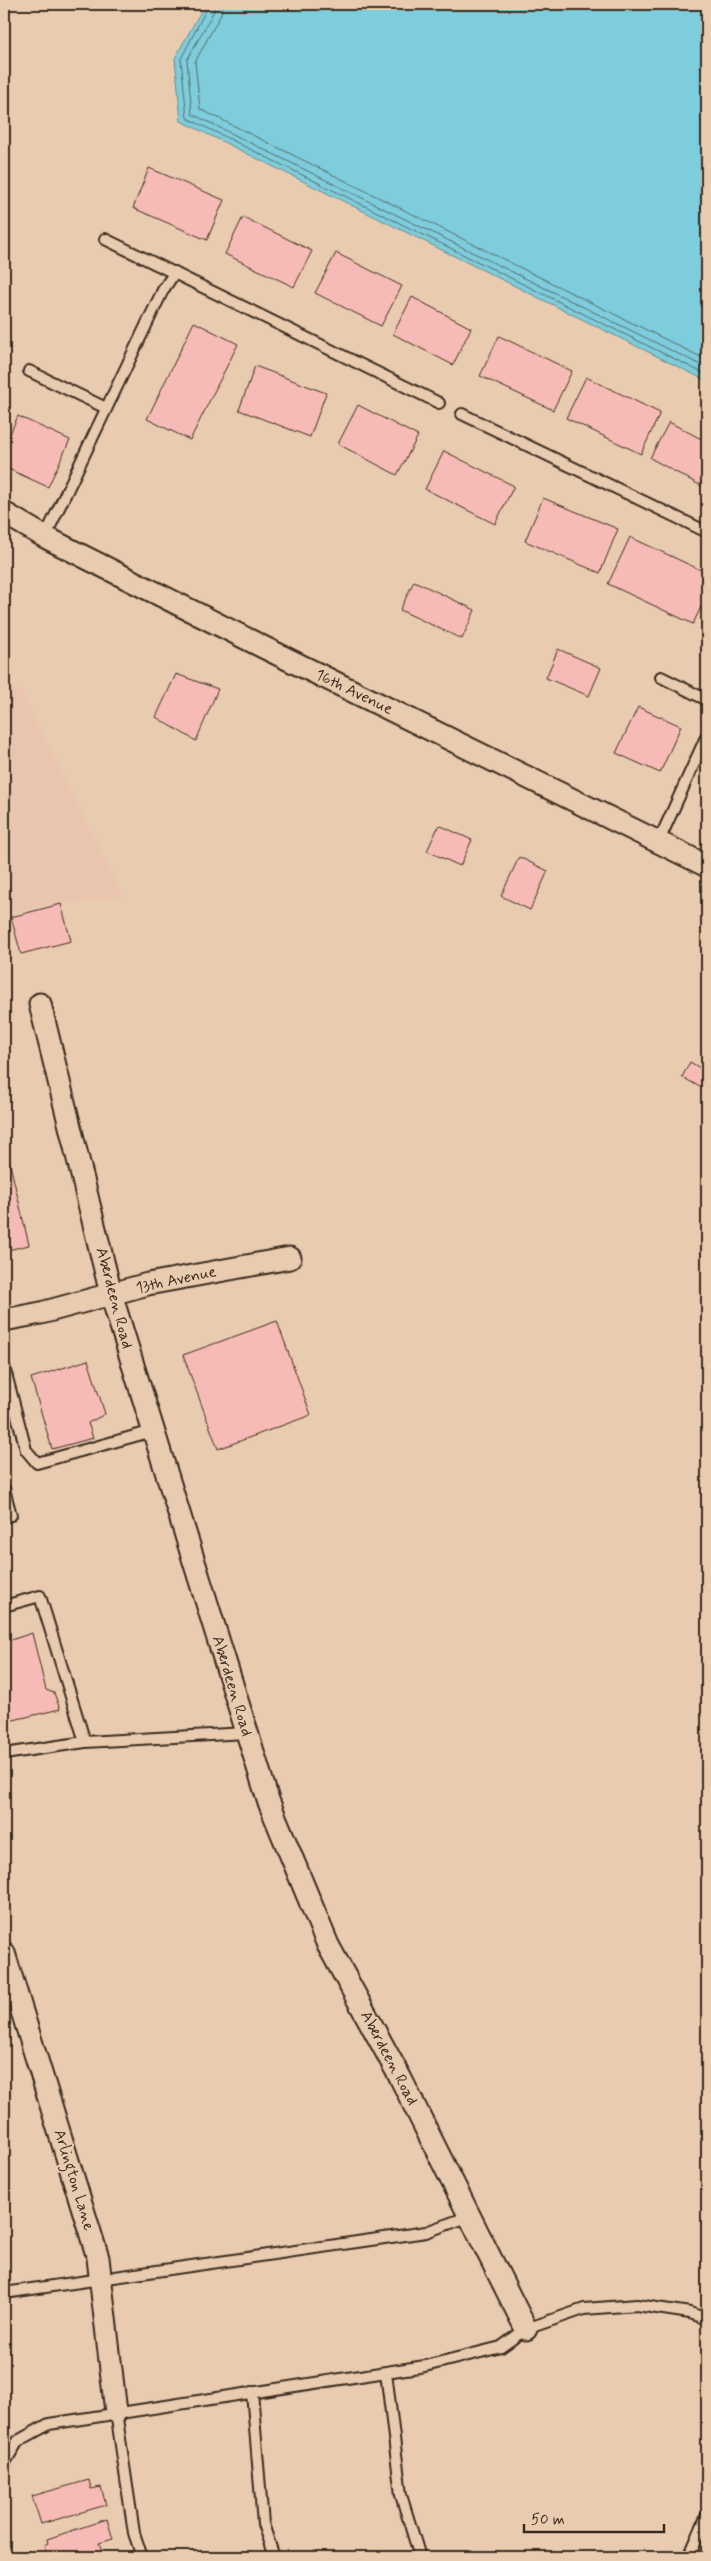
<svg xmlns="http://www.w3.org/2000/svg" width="711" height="2561" viewBox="0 0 711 2561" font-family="Mynerve,sans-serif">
	<rect width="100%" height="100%" fill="#e9ccb0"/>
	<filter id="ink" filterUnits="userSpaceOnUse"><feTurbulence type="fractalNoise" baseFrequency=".02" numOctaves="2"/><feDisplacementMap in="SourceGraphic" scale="10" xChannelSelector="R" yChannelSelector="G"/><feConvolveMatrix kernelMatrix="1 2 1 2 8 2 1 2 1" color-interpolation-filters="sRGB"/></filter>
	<g filter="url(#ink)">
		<path fill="#e9c4af" d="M 20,689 L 123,896 L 4,913 L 4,691 Z"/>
		<path fill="#7ecddc" stroke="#638c90" d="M 205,4 L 707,4 L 707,381 L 181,121 L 175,58 Z"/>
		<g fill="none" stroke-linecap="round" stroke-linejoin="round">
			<path stroke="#566b6a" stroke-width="1" d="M 209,4 L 181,59 L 187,118 L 707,375
				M 215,4 L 214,11 L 187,60 L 192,114 L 707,368
				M 223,4 L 221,14 L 195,62 L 200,109 L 707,360"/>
		</g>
		<path fill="#f7bbb7" stroke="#3b2a1e" d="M 149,168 L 224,200 L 207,240 L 133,208 Z
			M 243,217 L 312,251 L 294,287 L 225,254 Z
			M 336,253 L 402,286 L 381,326 L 315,293 Z
			M 412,297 L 471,328 L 453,365 L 393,334 Z
			M 194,322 L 238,344 L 190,440 L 147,419 Z
			M 499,336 L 572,371 L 553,410 L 480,376 Z
			M 255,366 L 326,393 L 310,437 L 239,410 Z
			M 586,377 L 660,413 L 641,454 L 566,418 Z
			M 358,405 L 418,436 L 397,475 L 338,444 Z
			M 18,416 L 70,440 L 48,487 L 4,467 L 4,447 Z
			M 669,422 L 707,442 L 707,489 L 650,458 Z
			M 444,451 L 514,486 L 495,524 L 425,489 Z
			M 543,498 L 618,529 L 600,573 L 525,541 Z
			M 630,537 L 707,573 L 707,594 L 693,624 L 608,584 Z
			M 414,581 L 475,610 L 462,639 L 400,610 Z
			M 558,649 L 601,668 L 589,696 L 546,678 Z
			M 176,674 L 218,689 L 196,741 L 156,717 Z
			M 638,707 L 681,726 L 660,773 L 616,753 Z
			M 439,825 L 472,840 L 460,866 L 427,851 Z
			M 519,857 L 548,871 L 530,910 L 501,896 Z
			M 61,904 L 71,941 L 21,954 L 11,917 Z
			M 690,1062 L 707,1072 L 707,1091 L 682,1077 Z
			M 9,1160 L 29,1245 L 4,1251 L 4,1161 Z
			M 277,1321 L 311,1415 L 218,1449 L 183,1355 Z
			M 88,1360 L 105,1414 L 88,1423 L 93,1438 L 52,1449 L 31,1378 Z
			M 4,1625 L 8,1641 L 32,1633 L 46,1690 L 54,1693 L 60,1709 L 5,1722 Z
			M 89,2480 L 91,2489 L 101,2487 L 106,2505 L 41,2524 L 32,2496 Z
			M 107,2519 L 113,2539 L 99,2543 L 103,2555 L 47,2557 L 44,2545 L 48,2543 L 47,2539 Z"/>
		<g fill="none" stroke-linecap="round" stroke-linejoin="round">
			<g stroke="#3b2a1e" stroke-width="14">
				<path id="service" d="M 105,239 L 439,403
					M 29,371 L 106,408
					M 462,414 L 707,532
					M 45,537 L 163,290 L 175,272
					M 661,677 L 707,700
					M 658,843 L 707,735
					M 4,1366 L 26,1450 L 37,1463 L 153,1431
					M 4,1489 L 11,1515 L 4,1517
					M 4,1606 L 40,1596 L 85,1742 L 4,1754
					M 85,1742 L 246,1733
					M 4,2293 L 426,2232 L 470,2216
					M 386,2372 L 401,2495 L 420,2557
					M 252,2392 L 263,2524 L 274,2557
					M 116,2412 L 134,2533 L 142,2557
					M 4,2464 L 18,2441 L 49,2424 L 425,2366 L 501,2347 L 526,2329 L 584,2309 L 637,2305 L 690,2313 L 707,2319
					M 689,2557 L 707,2515"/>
			</g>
			<g stroke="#3b2a1e" stroke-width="25">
				<path id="minor" d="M 4,513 L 45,537 L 263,647 L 707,866
					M 40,1004 L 111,1294 L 268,1800 L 328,1945 L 401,2079 L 526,2329
					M 4,1320 L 41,1313 L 148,1284 L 290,1258
					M 4,1953 L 98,2258 L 116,2412"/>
			</g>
			<use href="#service" stroke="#e9ccb0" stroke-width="10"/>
			<use href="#minor" stroke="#e9ccb0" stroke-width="21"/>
		</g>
	</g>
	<g text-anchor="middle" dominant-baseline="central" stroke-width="4" stroke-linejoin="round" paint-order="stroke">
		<g font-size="16" fill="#3b2a1e" stroke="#e9ccb0">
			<text transform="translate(354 692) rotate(26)">16th Avenue</text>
			<text transform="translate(176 1280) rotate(-12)">13th Avenue</text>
			<text transform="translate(114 1298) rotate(75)">Aberdeen Road</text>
			<text transform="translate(232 1686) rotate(73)">Aberdeen Road</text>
			<text transform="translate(389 2058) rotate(62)">Aberdeen Road</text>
			<text transform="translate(74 2180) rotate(73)">Arlington Lane</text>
		</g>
	</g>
	<rect width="711" height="2561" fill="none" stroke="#e9ccb0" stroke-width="20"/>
	<rect x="10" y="10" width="691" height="2541" fill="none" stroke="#3b2a1e" stroke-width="2" filter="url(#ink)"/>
	<path d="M524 2524v8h140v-8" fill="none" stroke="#3b2a1e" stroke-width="2.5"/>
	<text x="531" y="2524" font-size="15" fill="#3b2a1e" stroke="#e9ccb0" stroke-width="4" paint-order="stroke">50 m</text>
</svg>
